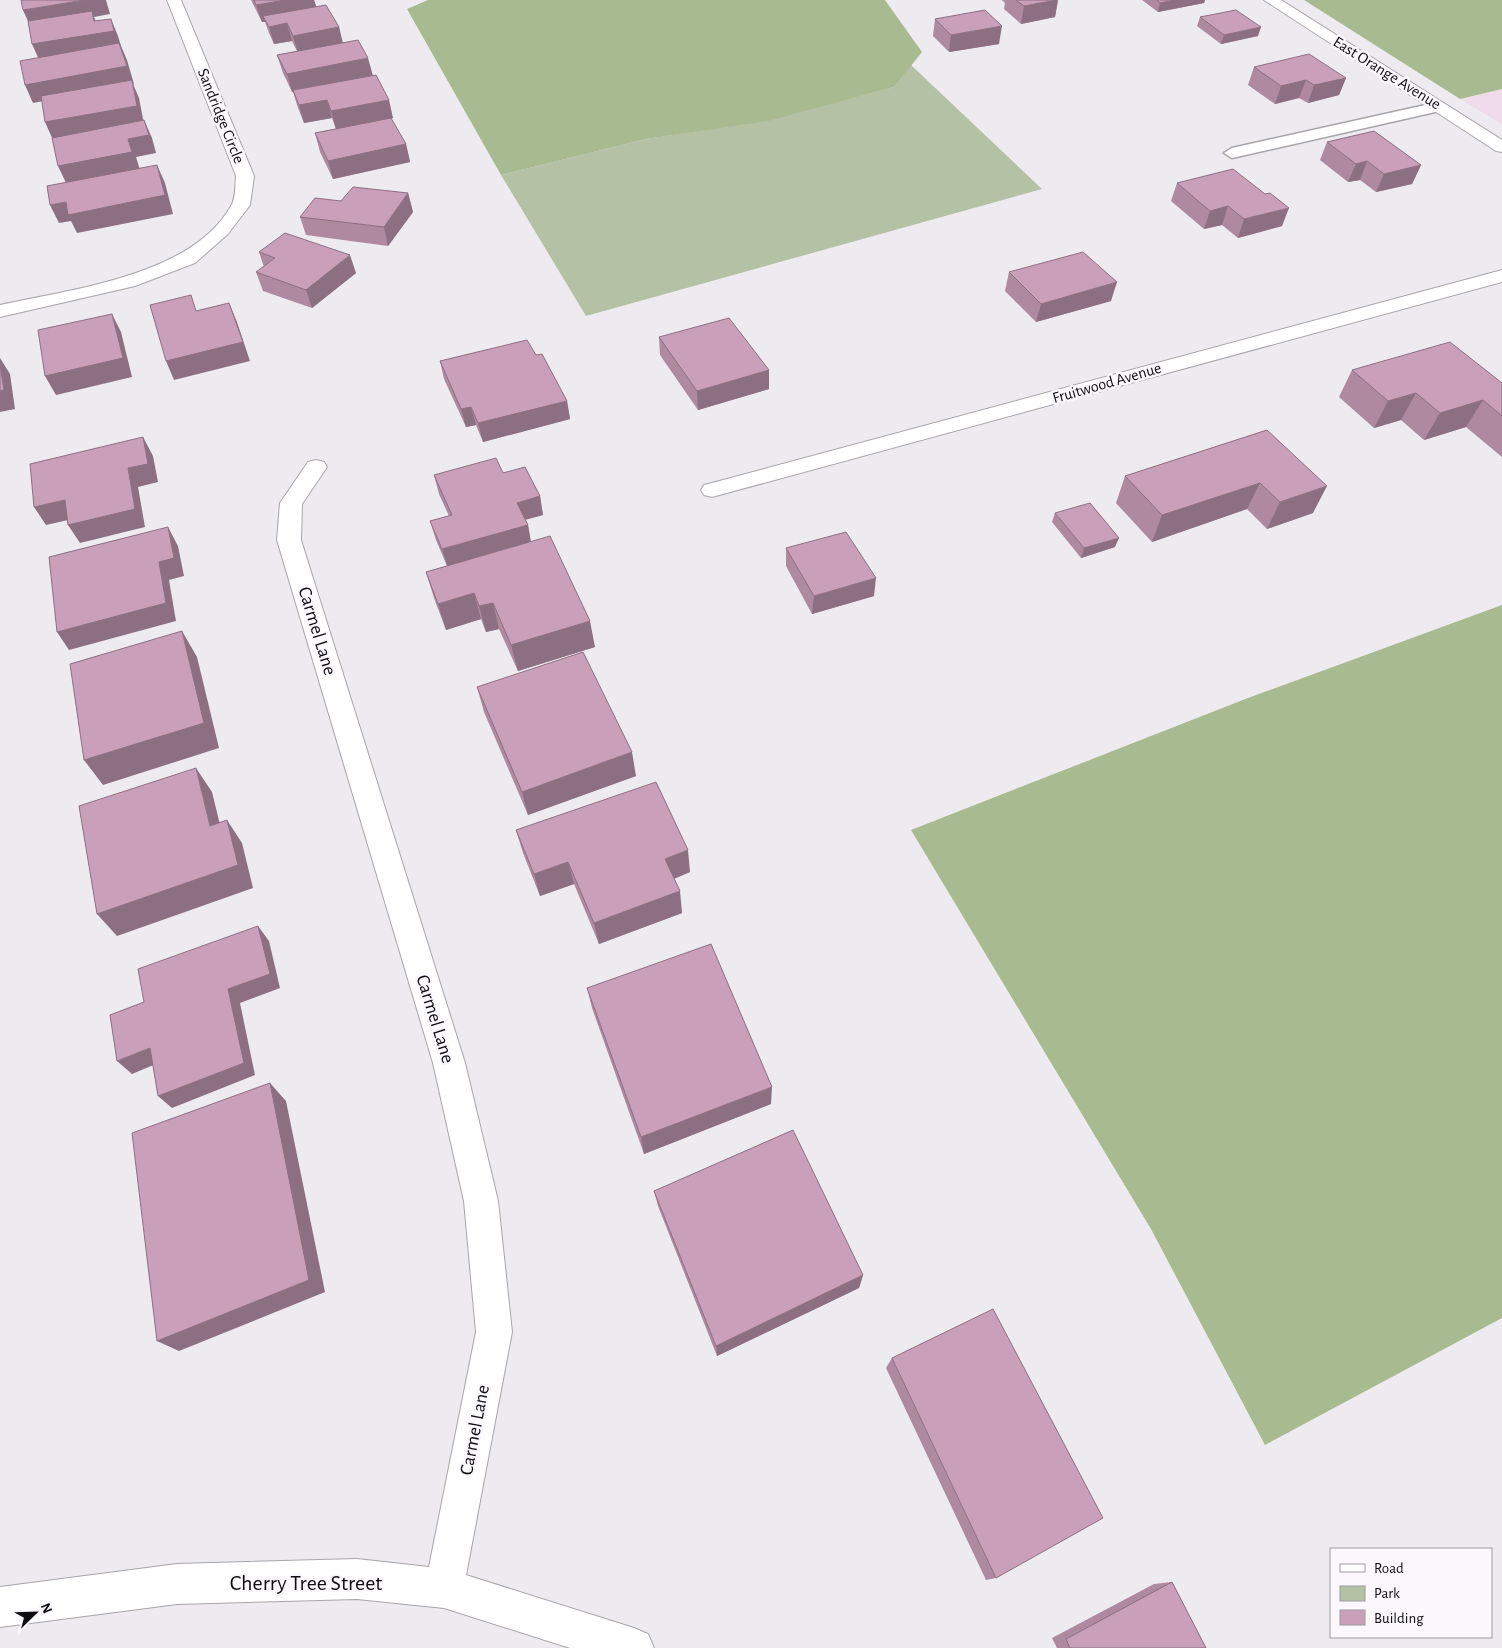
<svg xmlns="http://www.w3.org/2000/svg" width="1502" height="1648" viewBox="0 0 1502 1648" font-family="'Alegreya Sans',sans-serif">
	<rect width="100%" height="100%" fill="#edebef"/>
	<path fill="#efdbea" d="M 1502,89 L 1502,124 L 1460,99 Z"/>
	<path fill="#b5c1a4" d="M 911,65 L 1042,189 L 586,316 L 501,175 L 646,139 L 768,120 L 894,87 Z"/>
	<path fill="#a8ba8f" d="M 428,0 L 885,0 L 922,52 L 894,87 L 768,121 L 646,139 L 501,175 L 407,9 Z
		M 1304,0 L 1502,0 L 1502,89 L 1460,99 Z
		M 1502,605 L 1502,1318 L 1265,1445 L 1151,1229 L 911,830 L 1248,698 Z"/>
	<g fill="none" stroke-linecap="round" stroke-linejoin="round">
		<g stroke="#a7a5aa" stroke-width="3">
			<path id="service" d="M 1439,102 L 1444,104 L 1447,107 L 1444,110 L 1232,158 L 1224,153 L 1232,148 Z"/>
		</g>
		<g stroke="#a7a5aa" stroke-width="2">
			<path id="minor" d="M 167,0 L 181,0 L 254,176 L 250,205 L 228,234 L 195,263 L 135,286 L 0,317 L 0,305 C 71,289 192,276 231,206 C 236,198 235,185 236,176 Z
				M 1502,270 L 1502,282 L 712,497 L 704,495 L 701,490 L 704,485 L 712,483 Z
				M 316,460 L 324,462 L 327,467 L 302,504 L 301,540 L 465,1063 L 498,1201 L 512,1332 L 466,1575 L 634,1628 L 648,1634 L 654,1648 L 570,1648 L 444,1608 L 357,1599 L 177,1604 L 0,1627 L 0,1587 L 177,1564 L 357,1559 L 429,1567 L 476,1332 L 464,1201 L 433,1063 L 277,540 L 280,503 L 308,462 Z"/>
		</g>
		<g stroke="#a7a5aa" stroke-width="2">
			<path id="secondary" d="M 1264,0 L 1281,0 L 1502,140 L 1502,152 L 1496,151 Z"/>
		</g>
		<use href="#service" fill="#fff" fill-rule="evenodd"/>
		<use href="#minor" fill="#fff" fill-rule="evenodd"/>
		<use href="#secondary" fill="#fff" fill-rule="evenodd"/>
	</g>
	<path fill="#ae899f" d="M 251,0 L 314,0 L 316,6 L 339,27 L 343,43 L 373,76 L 393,118 L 391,119 L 406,144 L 410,162 L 333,179 L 320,152 L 315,133 L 336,129 L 332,118 L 304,123 L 298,108 L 293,92 L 292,92 L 283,73 L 277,55 L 297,51 L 292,41 L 274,44 L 269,33 L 265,22 L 262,22 Z
		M 1002,0 L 1058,0 L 1055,17 L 1021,24 L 1004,9 L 1005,3 Z
		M 1142,0 L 1205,0 L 1204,3 L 1158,12 Z
		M 1200,17 L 1258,36 L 1221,44 L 1197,26 Z
		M 935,19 L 999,44 L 949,52 L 933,36 Z
		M 1254,67 L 1346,78 L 1339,95 L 1308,103 L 1299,98 L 1275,104 L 1248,85 Z
		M 1327,142 L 1421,165 L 1412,184 L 1376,192 L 1360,180 L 1348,182 L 1320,160 Z
		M 1177,183 L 1265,194 L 1282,226 L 1238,238 L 1222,225 L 1204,229 L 1171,201 Z
		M 408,193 L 413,212 L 388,246 L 306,235 L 300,217 L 341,201 Z
		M 259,252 L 356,273 L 312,308 L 263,291 L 256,272 L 264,267 Z
		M 1009,272 L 1111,301 L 1036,322 L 1005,291 Z
		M 659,337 L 769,389 L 698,410 L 660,355 Z
		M 536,355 L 567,401 L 570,419 L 483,442 L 476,425 L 466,427 L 444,379 L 440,361 Z
		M 1352,370 L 1502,383 L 1502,457 L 1466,427 L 1424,440 L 1401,420 L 1374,428 L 1339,397 Z
		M 1267,430 L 1313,513 L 1267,529 L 1247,509 L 1152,542 L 1116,503 L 1125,476 Z
		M 503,473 L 540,496 L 543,515 L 525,520 L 528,525 L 531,542 L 595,647 L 518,671 L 499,629 L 486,632 L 481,619 L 446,630 L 434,598 L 426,572 L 447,566 L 436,540 L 430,521 L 449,516 L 439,494 L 434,475 Z
		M 1055,513 L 1115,547 L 1081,558 L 1052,522 Z
		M 786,548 L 874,596 L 812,614 L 786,566 Z
		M 477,687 L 636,776 L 528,815 L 484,712 Z
		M 516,830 L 690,872 L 674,879 L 682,913 L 599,944 L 574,884 L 540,896 L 523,853 Z
		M 587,988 L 771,1104 L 644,1154 L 592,1008 Z
		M 654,1191 L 863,1275 L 859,1288 L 717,1356 L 658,1206 Z
		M 892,1358 L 996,1578 L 986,1580 L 886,1368 Z
		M 1172,1582 L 1206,1648 L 1057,1648 L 1052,1638 L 1154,1584 Z"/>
	<path fill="#8d6f82" d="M 85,0 L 106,0 L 110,14 L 94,17 L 99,29 L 111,19 L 118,36 L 121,46 L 127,60 L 134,84 L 133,84 L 139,98 L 144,124 L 53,140 L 45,122 L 133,84 L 33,103 L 25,85 L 40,62 L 32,44 L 94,21 L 31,28 L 23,10 Z
		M 285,0 L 314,0 L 318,12 L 263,16 L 265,22 L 262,22 L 256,5 Z
		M 1058,0 L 1055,17 L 1021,24 L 1024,6 Z
		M 1174,0 L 1205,0 L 1204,3 L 1158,12 L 1160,3 Z
		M 287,23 L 292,41 L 274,44 L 269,27 Z
		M 1002,26 L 999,44 L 949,52 L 951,35 Z
		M 339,27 L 343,45 L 298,53 L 293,36 Z
		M 1261,27 L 1258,36 L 1221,44 L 1224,35 Z
		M 368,58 L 373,76 L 292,92 L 287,74 Z
		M 1346,78 L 1339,95 L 1308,103 L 1314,85 Z
		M 1306,80 L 1299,98 L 1275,104 L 1281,86 Z
		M 327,100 L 332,118 L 304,123 L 299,105 Z
		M 389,100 L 393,118 L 336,129 L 331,111 Z
		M 144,120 L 152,138 L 156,153 L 136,157 L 140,170 L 67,185 L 58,166 L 128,139 Z
		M 406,144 L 410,162 L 333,179 L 328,161 Z
		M 1367,161 L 1360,180 L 1348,182 L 1356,164 Z
		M 157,165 L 165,183 L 173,214 L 77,233 L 71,221 L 59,223 L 50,205 L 66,202 Z
		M 1421,165 L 1412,184 L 1376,192 L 1384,174 Z
		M 408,193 L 413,212 L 388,246 L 384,227 Z
		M 1228,206 L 1222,225 L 1204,229 L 1210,211 Z
		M 1289,208 L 1282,226 L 1238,238 L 1244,219 Z
		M 350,255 L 356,273 L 312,308 L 306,290 Z
		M 1117,282 L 1111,301 L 1036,322 L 1041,304 Z
		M 229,303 L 237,322 L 250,361 L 174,380 L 166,361 Z
		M 112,314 L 121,332 L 132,377 L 56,395 L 45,376 Z
		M 0,358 L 10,374 L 15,409 L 0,412 Z
		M 769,370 L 769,389 L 698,410 L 697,391 Z
		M 1416,393 L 1401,420 L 1374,428 L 1388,401 Z
		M 1483,400 L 1466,427 L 1424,440 L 1440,413 Z
		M 567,401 L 570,419 L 483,442 L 478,423 Z
		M 471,407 L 476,425 L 466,427 L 461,409 Z
		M 143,437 L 153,456 L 158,482 L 138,487 L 145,527 L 80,543 L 68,525 L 128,468 Z
		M 1260,483 L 1247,509 L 1152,542 L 1162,515 Z
		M 1327,486 L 1313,513 L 1267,529 L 1280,502 Z
		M 540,496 L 543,515 L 520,521 L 517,503 Z
		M 65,500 L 77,518 L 46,525 L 34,507 Z
		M 528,525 L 531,543 L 448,568 L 442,549 Z
		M 168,527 L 178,546 L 184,576 L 169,580 L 176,621 L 69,650 L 57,632 L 159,562 Z
		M 1119,538 L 1115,547 L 1081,558 L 1084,548 Z
		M 876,578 L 874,596 L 812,614 L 814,596 Z
		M 474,593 L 481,619 L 446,630 L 438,604 Z
		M 493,603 L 499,629 L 486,632 L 479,606 Z
		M 590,621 L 595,647 L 518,671 L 511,645 Z
		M 182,631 L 197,657 L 219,748 L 103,785 L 84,760 Z
		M 632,752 L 636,776 L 528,815 L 522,792 Z
		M 196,768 L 212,792 L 226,849 L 210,826 Z
		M 227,820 L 242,843 L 253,888 L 117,936 L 97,914 Z
		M 688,850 L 690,872 L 668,881 L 665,859 Z
		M 568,862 L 574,884 L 540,896 L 534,874 Z
		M 680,891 L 682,913 L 599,944 L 594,923 Z
		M 258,926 L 269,941 L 280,988 L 240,1003 L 255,1075 L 172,1108 L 158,1096 L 228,989 Z
		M 150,1048 L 163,1061 L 132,1074 L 117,1061 Z
		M 270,1083 L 286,1101 L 325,1292 L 179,1351 L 157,1341 Z
		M 772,1087 L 771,1104 L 644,1154 L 641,1137 Z
		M 863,1275 L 859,1288 L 717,1356 L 716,1346 Z"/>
	<path fill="#ca9fb9" stroke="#8d6f82" d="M 21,0 L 85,0 L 23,10 Z
		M 254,0 L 285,0 L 256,5 Z
		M 1016,0 L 1057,0 L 1024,6 Z
		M 1157,0 L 1174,0 L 1160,3 Z
		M 326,5 L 339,27 L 293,36 L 287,23 L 269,27 L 263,16 Z
		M 985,10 L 1002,26 L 951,35 L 935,19 Z
		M 1236,10 L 1261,27 L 1224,35 L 1200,17 Z
		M 92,11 L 94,21 L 111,19 L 114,31 L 32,44 L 28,21 Z
		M 358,40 L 368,58 L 287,74 L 277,55 Z
		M 119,43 L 127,66 L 25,85 L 20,61 Z
		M 1309,54 L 1346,78 L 1314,85 L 1306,80 L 1281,86 L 1254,67 Z
		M 376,75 L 389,100 L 331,111 L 327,100 L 299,105 L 293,90 Z
		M 132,80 L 137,106 L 45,122 L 41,96 Z
		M 391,118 L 406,144 L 328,161 L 315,133 Z
		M 144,120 L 149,135 L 128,139 L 132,152 L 58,166 L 52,138 Z
		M 1374,131 L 1421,165 L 1384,174 L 1367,161 L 1356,164 L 1327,142 Z
		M 157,165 L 165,195 L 68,215 L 66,202 L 50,205 L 47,186 Z
		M 1233,169 L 1265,194 L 1270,193 L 1289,208 L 1244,219 L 1228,206 L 1210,211 L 1177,183 Z
		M 353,187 L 408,193 L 384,227 L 300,217 L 315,198 L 341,201 Z
		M 285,233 L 350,255 L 306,290 L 256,272 L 275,258 L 259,252 Z
		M 1083,252 L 1117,282 L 1041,304 L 1009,272 Z
		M 191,295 L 196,311 L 229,303 L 243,342 L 166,361 L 150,305 Z
		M 112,314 L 123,358 L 45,376 L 38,330 Z
		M 729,318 L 769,370 L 697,391 L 659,337 Z
		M 527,340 L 536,355 L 542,354 L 567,401 L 478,423 L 471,407 L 461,409 L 440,361 Z
		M 1450,342 L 1502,383 L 1502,416 L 1483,400 L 1440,413 L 1416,393 L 1388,401 L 1352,370 Z
		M 0,364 L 4,390 L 0,391 Z
		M 1267,430 L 1327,486 L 1280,502 L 1260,483 L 1162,515 L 1125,476 Z
		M 143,437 L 148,464 L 128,468 L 135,509 L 68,525 L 65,500 L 34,507 L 30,464 Z
		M 496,458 L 503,473 L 525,467 L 540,496 L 517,503 L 528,525 L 442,549 L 430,521 L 452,515 L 434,475 Z
		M 1090,503 L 1119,538 L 1084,548 L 1055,513 Z
		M 168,527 L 174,558 L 159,562 L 166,603 L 57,632 L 49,557 Z
		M 846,532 L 876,578 L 814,596 L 786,548 Z
		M 550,536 L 590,621 L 511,645 L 493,603 L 479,606 L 474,593 L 438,604 L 426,572 Z
		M 182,631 L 204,723 L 84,760 L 70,664 Z
		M 583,652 L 632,752 L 522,792 L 477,687 Z
		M 196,768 L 210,826 L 227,820 L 238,865 L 97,914 L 79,806 Z
		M 656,782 L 688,850 L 665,859 L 680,891 L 594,923 L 568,862 L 534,874 L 516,830 Z
		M 258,926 L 270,974 L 228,989 L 244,1063 L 158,1096 L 150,1048 L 117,1061 L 110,1015 L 144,1002 L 138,969 Z
		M 711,944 L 772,1087 L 641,1137 L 587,988 Z
		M 270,1083 L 309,1280 L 157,1341 L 132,1133 Z
		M 793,1130 L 863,1275 L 716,1346 L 654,1191 Z
		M 993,1309 L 1103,1518 L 996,1578 L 892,1358 Z
		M 1172,1582 L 1206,1648 L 1070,1648 L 1066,1639 Z"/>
	<g text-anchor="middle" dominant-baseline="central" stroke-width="5" stroke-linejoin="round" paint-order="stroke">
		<g font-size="16" fill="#0d0c0e" stroke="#faf8fd">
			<text transform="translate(1387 73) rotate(32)">East Orange Avenue</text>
			<text transform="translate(221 116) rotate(68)">Sandridge Circle</text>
			<text transform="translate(1107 383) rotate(-16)">Fruitwood Avenue</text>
		</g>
		<g font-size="19" fill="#0d0c0e" stroke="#faf8fd">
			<text transform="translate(317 631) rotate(73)">Carmel Lane</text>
			<text transform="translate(435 1019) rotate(73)">Carmel Lane</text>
			<text transform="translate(475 1430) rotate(-79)">Carmel Lane</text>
		</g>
		<g font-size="22" fill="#0d0c0e" stroke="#faf8fd">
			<text x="306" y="1583">Cherry Tree Street</text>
		</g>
	</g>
	<rect x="1330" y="1548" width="162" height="90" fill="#faf8fd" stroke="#9b9a9d"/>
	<rect x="1340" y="1564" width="25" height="8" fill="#ffffff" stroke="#9b9a9d"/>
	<text x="1374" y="1573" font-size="15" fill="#0d0c0e">Road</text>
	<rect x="1340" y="1586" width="25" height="15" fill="#b5c1a4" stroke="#9b9a9d"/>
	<text x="1374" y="1598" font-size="15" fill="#0d0c0e">Park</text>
	<rect x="1340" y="1610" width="25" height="15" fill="#ca9fb9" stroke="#9b9a9d"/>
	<text x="1374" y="1623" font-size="15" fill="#0d0c0e">Building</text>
	<g transform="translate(35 1613) rotate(67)" stroke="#faf8fd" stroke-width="4" paint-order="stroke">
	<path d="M0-4L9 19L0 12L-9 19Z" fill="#0d0c0e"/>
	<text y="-8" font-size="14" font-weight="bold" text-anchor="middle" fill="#0d0c0e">N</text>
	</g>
</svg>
